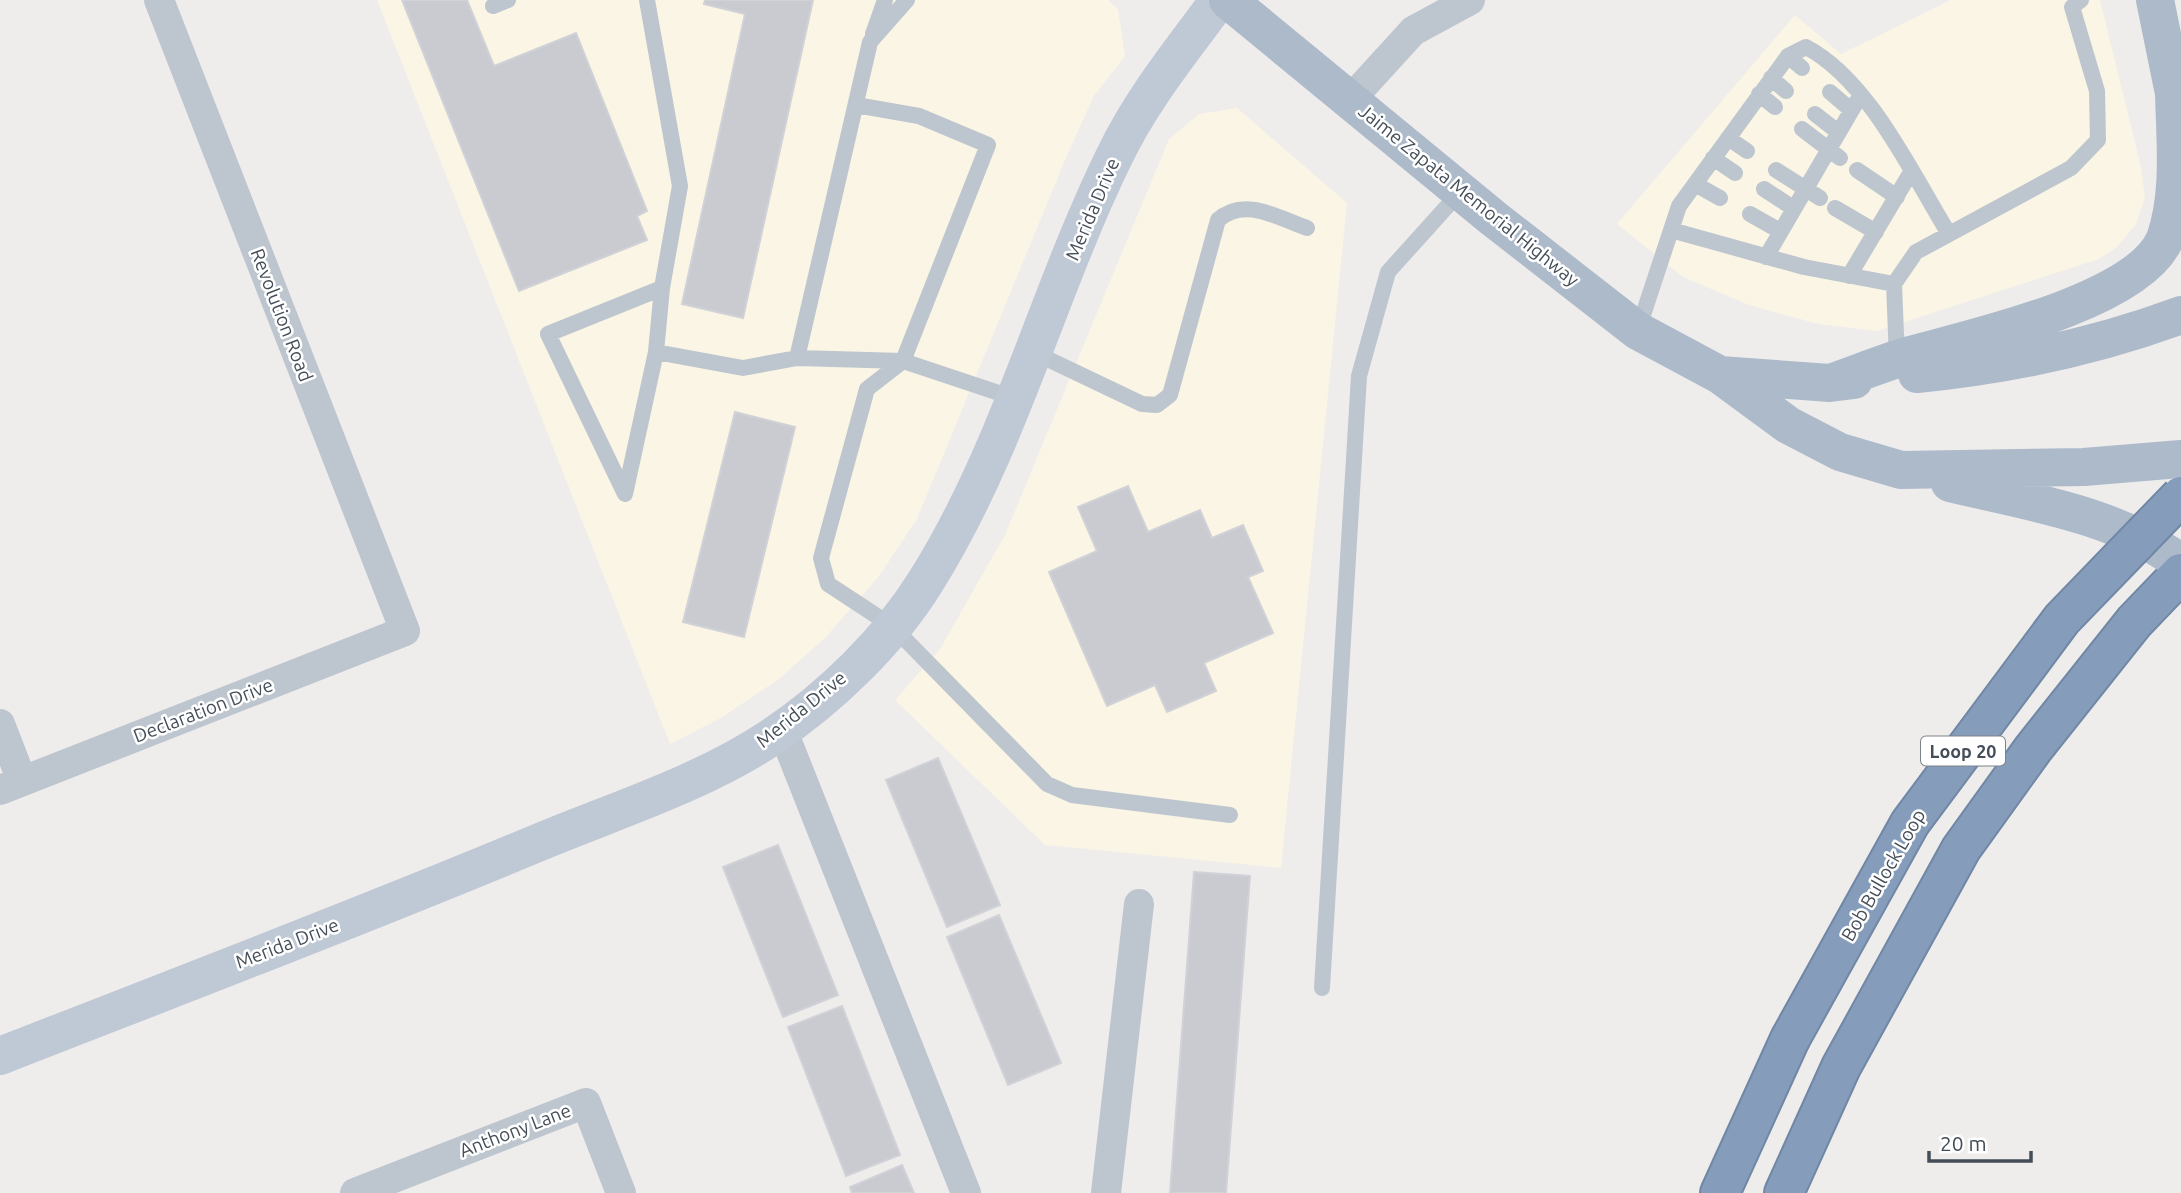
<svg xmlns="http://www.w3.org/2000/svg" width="2181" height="1193" viewBox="0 0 2181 1193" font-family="Ubuntu,sans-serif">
	<rect width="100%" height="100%" fill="#efecec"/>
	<path fill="#faf5e4" d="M 377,0 L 1108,0 L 1118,9 L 1125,56 L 1094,96 L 1068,153 L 917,519 L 879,576 L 825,638 L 779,679 L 721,718 L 670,744 Z
		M 1951,0 L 2100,0 L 2141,167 L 2145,198 L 2136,224 L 2117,247 L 2099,259 L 1877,331 L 1818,324 L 1749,305 L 1683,277 L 1617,224 L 1795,15 L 1841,54 Z
		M 1237,108 L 1347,203 L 1281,868 L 1045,845 L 895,700 L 940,649 L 1005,535 L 1169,139 L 1199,114 Z"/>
	<path fill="#c9cbd1" stroke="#d0d2d7" stroke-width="2" d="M 402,0 L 467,0 L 494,66 L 576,33 L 647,211 L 637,216 L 647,240 L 519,291 Z
		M 705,0 L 813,0 L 743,318 L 682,304 L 745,14 L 704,4 Z
		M 735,412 L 795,427 L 744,637 L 683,622 Z
		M 1128,486 L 1148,532 L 1200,510 L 1212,538 L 1243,525 L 1263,571 L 1248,577 L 1273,633 L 1204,663 L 1216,691 L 1167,712 L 1155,685 L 1107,706 L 1049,572 L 1097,551 L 1078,507 Z
		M 938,758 L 1000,905 L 947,927 L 886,780 Z
		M 778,845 L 838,995 L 783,1017 L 723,867 Z
		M 1194,872 L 1250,876 L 1226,1193 L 1170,1193 Z
		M 999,915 L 1061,1063 L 1008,1085 L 947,937 Z
		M 842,1006 L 900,1155 L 846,1176 L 788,1027 Z
		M 902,1165 L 914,1193 L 852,1193 L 850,1187 Z"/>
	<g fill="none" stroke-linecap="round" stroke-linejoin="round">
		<g stroke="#7087a5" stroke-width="42">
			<path id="highway" d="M 1720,1193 L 1790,1039
				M 1784,1193 L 1841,1067 L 1961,849 L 2033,749 L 2134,622 L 2181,573"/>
		</g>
		<path stroke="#bdc6ce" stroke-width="16" d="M 647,0 L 680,186 L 662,288 L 656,352 L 625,494 L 548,334 L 662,288
			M 907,0 L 870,42 L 797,358 L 903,361 L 1014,398
			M 493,6 L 508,0
			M 873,34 L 885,0
			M 1788,56 L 1802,68
			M 1771,78 L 1786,91
			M 1830,92 L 1851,110
			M 1759,94 L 1775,107
			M 856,105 L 919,116 L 988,145 L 903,361 L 867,389 L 821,558 L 828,584 L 892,626 L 1047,784 L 1072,795 L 1230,815
			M 1815,114 L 1838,132
			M 1802,129 L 1840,158
			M 1728,138 L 1747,151
			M 1713,158 L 1735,173
			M 1776,170 L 1820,198
			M 1857,170 L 1897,197
			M 1695,184 L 1720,198
			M 1764,189 L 1793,208
			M 1835,208 L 1876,232
			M 1750,214 L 1780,231
			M 1671,230 L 1804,267 L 1894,284
			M 1766,257 L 1860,96
			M 1849,276 L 1911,172
			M 1638,330 L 1679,206 L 1788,56 L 1806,47 C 1869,80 1912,174 1949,234
			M 656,352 L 743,368 L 797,358
			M 1033,352 L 1142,404 L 1157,405 L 1170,395 L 1218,220 C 1244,196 1278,218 1307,228
			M 1897,359 L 1894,284 L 1916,252 L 2071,168 L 2098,140 L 2097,91 L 2072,7 L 2081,0
			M 1322,988 L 1359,376 L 1388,272 L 1461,191"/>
		<path stroke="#bdc6ce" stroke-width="30" d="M 1351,99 L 1413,31 L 1470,0
			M 0,724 L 22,781
			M 782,729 L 966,1193
			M 0,790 L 405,631 L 159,0
			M 355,1193 L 586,1103 L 621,1193
			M 1106,1193 L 1139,904"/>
		<path stroke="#bfc8d5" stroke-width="38" d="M 0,1056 C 179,986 358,918 535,844 C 611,812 701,784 770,738 C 829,699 889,641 926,581 C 1009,449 1046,296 1114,157 C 1141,100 1182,50 1219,0"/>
		<path stroke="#acbaca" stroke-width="38" d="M 1228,0 L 1493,218 L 1638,331 L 1720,375 L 1788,425 L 1840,452 L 1901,470 L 2084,467 L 2181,459
			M 2155,0 L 2179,118
			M 1917,374 C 2009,365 2095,347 2181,315
			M 1720,375 L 1830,383 L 1854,380
			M 1830,383 C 1856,374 1883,363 1910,355 C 1972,338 2138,302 2165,239 C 2181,193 2175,140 2174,92
			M 1950,483 C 2029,502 2115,514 2181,563"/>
		<use href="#highway" stroke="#859cba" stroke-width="38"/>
		<g stroke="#7087a5" stroke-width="42" stroke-linecap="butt">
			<path id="highway-bridge" d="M 1790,1039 L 1910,823 L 2062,619 L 2181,496"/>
		</g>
		<use href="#highway-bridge" stroke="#859cba" stroke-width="38"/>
	</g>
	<g text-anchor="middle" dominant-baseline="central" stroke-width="5" stroke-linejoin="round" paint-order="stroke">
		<rect fill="#fff" stroke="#7d838a" stroke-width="2" x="1921" y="736.5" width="84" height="29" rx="5"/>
		<g font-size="18" font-weight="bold" fill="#454e58">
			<text x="1963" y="751">Loop 20</text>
		</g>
		<g font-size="19" fill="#454e58" stroke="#fff">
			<text transform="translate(1469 195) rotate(39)">Jaime Zapata Memorial Highway</text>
			<text transform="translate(1092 209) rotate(-67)">Merida Drive</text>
			<text transform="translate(282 315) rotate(69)">Revolution Road</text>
			<text transform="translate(801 709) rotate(-39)">Merida Drive</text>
			<text transform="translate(203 710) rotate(-21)">Declaration Drive</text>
			<text transform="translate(1883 875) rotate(-60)">Bob Bullock Loop</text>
			<text transform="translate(287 943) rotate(-21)">Merida Drive</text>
			<text transform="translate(515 1130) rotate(-21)">Anthony Lane</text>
		</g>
	</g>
	<path d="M1929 1151v10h102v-10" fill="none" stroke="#454e58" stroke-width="3.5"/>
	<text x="1940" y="1151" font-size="21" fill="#454e58" stroke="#ffffff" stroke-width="5" paint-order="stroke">20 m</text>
</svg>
